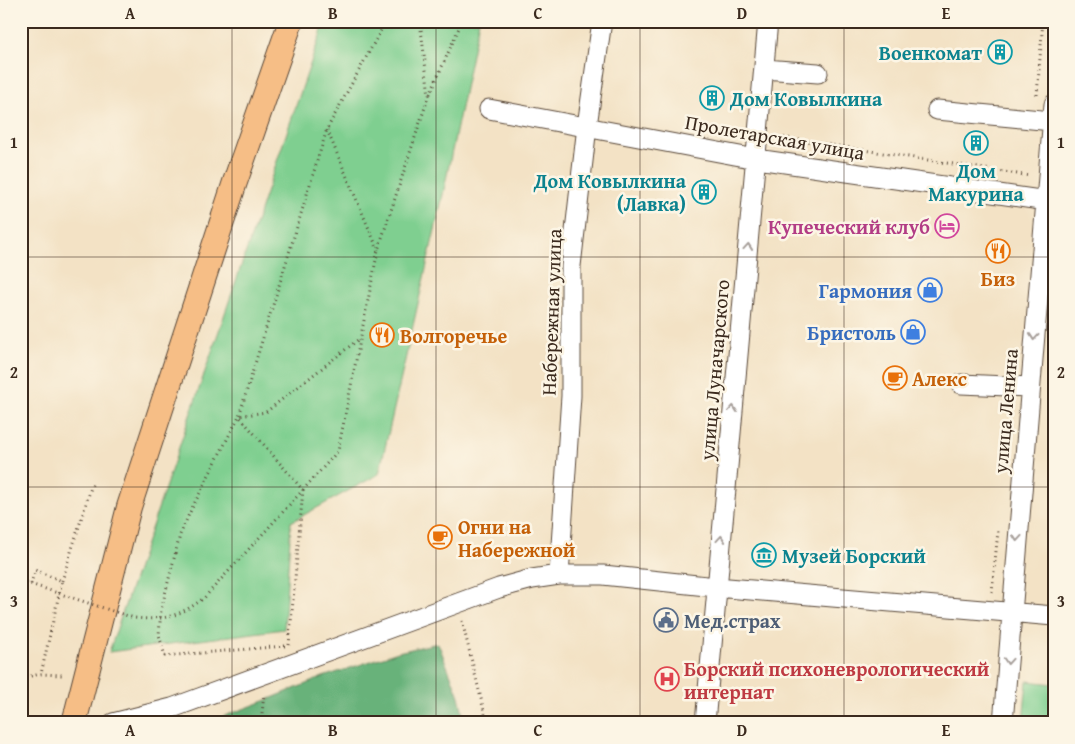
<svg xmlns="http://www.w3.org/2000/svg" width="1075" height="744" viewBox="0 0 1075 744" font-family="'Gentium Book Plus',serif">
	<rect width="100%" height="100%" fill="#fcf5e5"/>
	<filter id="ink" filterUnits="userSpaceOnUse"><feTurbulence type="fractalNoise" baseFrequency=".02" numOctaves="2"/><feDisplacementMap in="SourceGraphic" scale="10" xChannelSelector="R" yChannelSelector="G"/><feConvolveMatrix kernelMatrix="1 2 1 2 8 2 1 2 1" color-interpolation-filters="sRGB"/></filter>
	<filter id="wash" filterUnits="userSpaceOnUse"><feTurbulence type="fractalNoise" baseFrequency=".0096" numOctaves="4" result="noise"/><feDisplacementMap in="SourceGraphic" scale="20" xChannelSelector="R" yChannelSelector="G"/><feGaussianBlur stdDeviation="1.12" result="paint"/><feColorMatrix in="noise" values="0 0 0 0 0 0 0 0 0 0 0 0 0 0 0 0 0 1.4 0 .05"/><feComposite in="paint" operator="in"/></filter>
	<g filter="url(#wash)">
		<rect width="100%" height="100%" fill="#f3e2c5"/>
		<path fill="#7fcf90" stroke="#5d7c57" d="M 325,21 L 479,21 L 442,199 L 379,474 L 291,522 L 284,629 L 109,652 Z
			M 1027,681 L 1054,684 L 1054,723 L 1023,723 Z"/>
		<path fill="#67b27a" stroke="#516e4c" d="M 438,643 L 459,696 L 465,723 L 206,723 L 267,700 L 323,677 L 398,652 Z"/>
	</g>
	<g filter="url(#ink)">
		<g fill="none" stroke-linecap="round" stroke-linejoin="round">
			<g stroke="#574637" stroke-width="21">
				<path id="minor" d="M 764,69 L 818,73
					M 489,109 L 756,159 L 1054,202
					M 937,110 L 1052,121
					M 961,384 L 1030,387
					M 559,575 L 571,396 L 571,266 L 587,126 L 602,21
					M 113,723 L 172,708 L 499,588 L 532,579 L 559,575 L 603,575 L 716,587 L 1054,616
					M 705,723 L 768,21
					M 1003,723 L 1054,104"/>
			</g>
			<g stroke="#574637" stroke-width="26">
				<path id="major" d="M 74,723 L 129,507 L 235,182 L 291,21"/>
			</g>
			<path stroke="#574637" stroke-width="3" stroke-dasharray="1 4" stroke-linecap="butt" d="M 430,94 L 462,21
				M 1037,95 L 1043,21
				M 327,130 L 378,250
				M 774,136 L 1030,176
				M 303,490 L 338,451 L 378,250 L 429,95 L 420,21
				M 62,581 L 93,481
				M 31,584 L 35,570 L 62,581 L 41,674
				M 992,592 L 998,531
				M 462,621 L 487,723
				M 289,645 L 303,490 L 239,416 L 327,129 L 386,21
				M 285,646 L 165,656 L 159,635 L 161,610 L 180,535 L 189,514 L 239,416 L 266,412 L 359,339
				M 21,678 L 41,674 L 62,675
				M 261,723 L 264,694"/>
			<use href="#minor" stroke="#fff" stroke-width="19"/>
			<use href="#major" stroke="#f6be86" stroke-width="24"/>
			<path stroke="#574637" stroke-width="3" stroke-dasharray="1 4" stroke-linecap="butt" d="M 21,581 L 134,618 C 164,621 180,616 204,598 L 303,490"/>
		</g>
		<defs><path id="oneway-chevron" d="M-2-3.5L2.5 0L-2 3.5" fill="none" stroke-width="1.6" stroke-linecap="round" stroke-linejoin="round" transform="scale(1.25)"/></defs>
		<g stroke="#a79f9a">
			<use href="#oneway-chevron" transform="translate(748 247) rotate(-85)"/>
			<use href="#oneway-chevron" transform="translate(1034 337) rotate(95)"/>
			<use href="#oneway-chevron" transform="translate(733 409) rotate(-85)"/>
			<use href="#oneway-chevron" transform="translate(1017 538) rotate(95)"/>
			<use href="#oneway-chevron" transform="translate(721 539) rotate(-85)"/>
			<use href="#oneway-chevron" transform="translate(1008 661) rotate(94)"/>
		</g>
	</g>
	<path fill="none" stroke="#3b2a1e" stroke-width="1" stroke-opacity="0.55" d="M 232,21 L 232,723M 436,21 L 436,723M 640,21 L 640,723M 844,21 L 844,723M 21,257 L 1054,257M 21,487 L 1054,487"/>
	<defs>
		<g id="building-ring" transform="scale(1.25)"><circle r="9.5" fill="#fcf5e5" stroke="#0f9aa8" stroke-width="1.5"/><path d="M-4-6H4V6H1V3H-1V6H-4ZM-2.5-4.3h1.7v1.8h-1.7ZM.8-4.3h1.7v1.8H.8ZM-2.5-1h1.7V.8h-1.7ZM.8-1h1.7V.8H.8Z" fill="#0f9aa8"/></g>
		<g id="hotel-ring" transform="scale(1.25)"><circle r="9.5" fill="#fcf5e5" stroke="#d1479c" stroke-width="1.5"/><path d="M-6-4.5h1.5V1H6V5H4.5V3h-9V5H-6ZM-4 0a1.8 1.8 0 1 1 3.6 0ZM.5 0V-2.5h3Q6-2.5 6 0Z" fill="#d1479c"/></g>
		<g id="restaurant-ring" transform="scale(1.25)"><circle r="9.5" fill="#fcf5e5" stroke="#e8710a" stroke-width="1.5"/><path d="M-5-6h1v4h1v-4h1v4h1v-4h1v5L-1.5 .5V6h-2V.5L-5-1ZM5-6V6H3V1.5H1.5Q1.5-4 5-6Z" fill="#e8710a"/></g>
		<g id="shop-ring" transform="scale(1.25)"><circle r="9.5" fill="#fcf5e5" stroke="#3f7fe0" stroke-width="1.5"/><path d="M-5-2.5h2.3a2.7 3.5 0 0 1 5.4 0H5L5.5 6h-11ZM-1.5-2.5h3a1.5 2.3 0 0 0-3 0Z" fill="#3f7fe0"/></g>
		<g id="cafe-ring" transform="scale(1.25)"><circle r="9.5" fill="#fcf5e5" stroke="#e8710a" stroke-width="1.5"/><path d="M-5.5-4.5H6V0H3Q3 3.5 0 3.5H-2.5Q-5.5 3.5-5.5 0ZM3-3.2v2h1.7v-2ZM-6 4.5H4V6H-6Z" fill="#e8710a"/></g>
		<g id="museum-ring" transform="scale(1.25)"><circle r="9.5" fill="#fcf5e5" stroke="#0f9aa8" stroke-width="1.5"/><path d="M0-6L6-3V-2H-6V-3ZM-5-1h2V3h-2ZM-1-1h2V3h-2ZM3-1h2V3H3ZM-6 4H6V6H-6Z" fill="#0f9aa8"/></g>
		<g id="civic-ring" transform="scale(1.25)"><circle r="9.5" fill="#fcf5e5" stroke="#5c6f8a" stroke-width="1.5"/><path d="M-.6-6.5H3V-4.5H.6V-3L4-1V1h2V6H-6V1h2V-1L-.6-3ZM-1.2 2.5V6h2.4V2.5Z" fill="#5c6f8a"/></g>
		<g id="hospital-ring" transform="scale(1.25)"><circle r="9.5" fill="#fcf5e5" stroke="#e0444e" stroke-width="1.5"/><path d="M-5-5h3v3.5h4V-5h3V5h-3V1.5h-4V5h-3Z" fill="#e0444e"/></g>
	</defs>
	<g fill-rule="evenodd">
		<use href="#building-ring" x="1000" y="52"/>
		<use href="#building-ring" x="712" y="98"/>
		<use href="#building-ring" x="976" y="143"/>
		<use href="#building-ring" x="704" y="192"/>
		<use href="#hotel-ring" x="947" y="226"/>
		<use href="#restaurant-ring" x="998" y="251"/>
		<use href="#shop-ring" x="930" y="290"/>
		<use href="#shop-ring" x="913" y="332"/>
		<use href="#restaurant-ring" x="382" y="335"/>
		<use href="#cafe-ring" x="895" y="378"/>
		<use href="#cafe-ring" x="440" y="537"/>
		<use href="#museum-ring" x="764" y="555"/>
		<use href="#civic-ring" x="666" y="620"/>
		<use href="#hospital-ring" x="667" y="679"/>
	</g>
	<g text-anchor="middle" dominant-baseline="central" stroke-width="5" stroke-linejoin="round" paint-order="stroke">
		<g font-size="20" font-weight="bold" fill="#0d838f" stroke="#fcf5e5" text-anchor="end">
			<text x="982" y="52">Военкомат</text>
			<text x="730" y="98" text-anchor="start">Дом Ковылкина</text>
			<text x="976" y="170" text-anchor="middle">Дом<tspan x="976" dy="23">Макурина</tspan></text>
			<text x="686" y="180">Дом Ковылкина<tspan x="686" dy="23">(Лавка)</tspan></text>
			<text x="782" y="555" text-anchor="start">Музей Борский</text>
		</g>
		<g font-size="20" fill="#3b2a1e" stroke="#fcf5e5">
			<text transform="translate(775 137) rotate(10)">Пролетарская улица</text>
			<text transform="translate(551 312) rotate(-88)">Набережная улица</text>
			<text transform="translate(714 370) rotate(-85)">улица Луначарского</text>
			<text transform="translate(1005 411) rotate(-85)">улица Ленина</text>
		</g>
		<g font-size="20" font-weight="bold" fill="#b23c85" stroke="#fcf5e5" text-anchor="end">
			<text x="930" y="226">Купеческий клуб</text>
		</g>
		<g font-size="20" font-weight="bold" fill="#c56008" stroke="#fcf5e5" text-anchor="start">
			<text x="998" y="278" text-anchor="middle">Биз</text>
			<text x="400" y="335">Волгоречье</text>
			<text x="912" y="378">Алекс</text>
			<text x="458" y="526">Огни на<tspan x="458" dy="23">Набережной</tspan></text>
		</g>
		<g font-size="20" font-weight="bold" fill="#366cbe" stroke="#fcf5e5" text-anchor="end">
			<text x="912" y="290">Гармония</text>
			<text x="896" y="332">Бристоль</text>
		</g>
		<g font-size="20" font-weight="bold" fill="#4e5e75" stroke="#fcf5e5" text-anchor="start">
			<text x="684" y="620">Мед.страх</text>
		</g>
		<g font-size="20" font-weight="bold" fill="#be3a42" stroke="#fcf5e5" text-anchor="start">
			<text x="684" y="668">Борский психоневрологический<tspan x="684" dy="23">интернат</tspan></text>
		</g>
	</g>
	<rect width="1075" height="744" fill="none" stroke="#fcf5e5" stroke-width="55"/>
	<rect x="28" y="28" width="1020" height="688" fill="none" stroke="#3b2a1e" stroke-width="2"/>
	<g font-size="16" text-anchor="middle" font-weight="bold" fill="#3b2a1e">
		<text x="130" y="19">A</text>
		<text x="333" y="19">B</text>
		<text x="538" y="19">C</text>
		<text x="742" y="19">D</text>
		<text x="946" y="19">E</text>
		<text x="14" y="148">1</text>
		<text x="1061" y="148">1</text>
		<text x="14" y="378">2</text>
		<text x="1061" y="378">2</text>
		<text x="14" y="607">3</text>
		<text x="1061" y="607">3</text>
		<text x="130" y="736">A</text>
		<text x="333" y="736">B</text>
		<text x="538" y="736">C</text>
		<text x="742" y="736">D</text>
		<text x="946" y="736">E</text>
	</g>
</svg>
